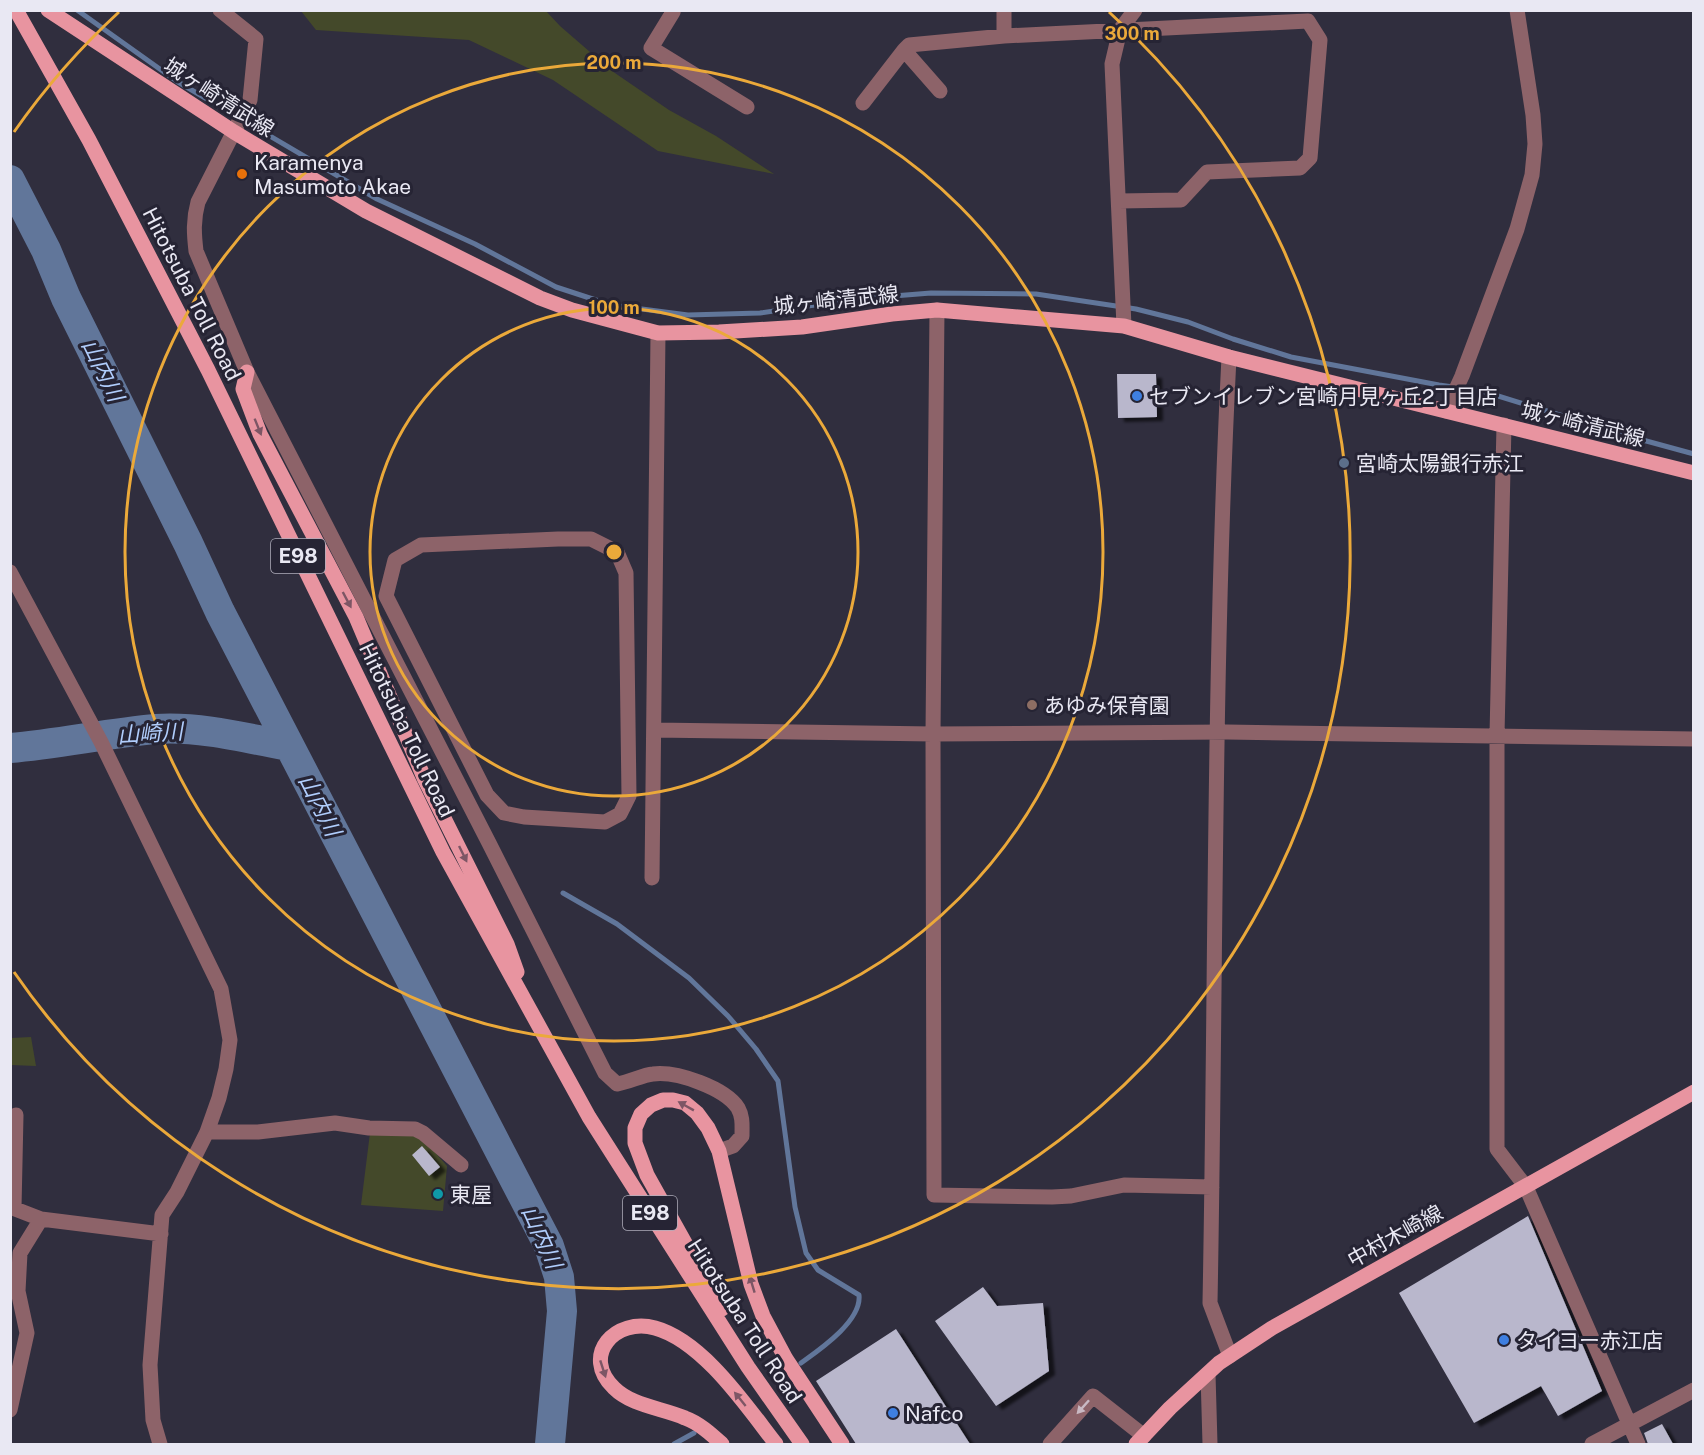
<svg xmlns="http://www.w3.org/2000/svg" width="1704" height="1455" viewBox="0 0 1704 1455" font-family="'Public Sans','Noto Sans JP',sans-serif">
	<defs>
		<filter id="shadow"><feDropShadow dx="6" dy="4" stdDeviation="1.5" flood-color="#0009"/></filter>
	</defs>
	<rect width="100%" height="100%" fill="#302e3e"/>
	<path fill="#44492a" d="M 301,11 L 546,11 L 560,26 L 612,71 L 669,110 L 716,136 L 774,174 L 658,151 L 553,80 L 469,40 L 316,30 Z
		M 31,1037 L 36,1066 L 11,1065 L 11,1038 Z
		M 370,1133 L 417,1135 L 424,1140 L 447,1166 L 443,1211 L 361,1205 Z"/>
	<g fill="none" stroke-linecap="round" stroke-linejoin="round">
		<path stroke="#61769a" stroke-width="5" d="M 77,10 L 178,82 L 377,199 L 475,244 L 556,287 L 611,305 L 688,315 L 760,313 L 856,299 L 931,293 L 1036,294 L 1136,309 L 1188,322 L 1233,339 L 1291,357 L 1439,385 L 1482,391 L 1628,436 L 1694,454
			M 563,893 L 617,924 L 689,978 L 728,1016 L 756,1049 L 778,1081 L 795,1207 L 806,1253 L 818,1270 L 859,1295 C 862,1321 819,1350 801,1363
			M 674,1444 L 694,1433"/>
		<path stroke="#61769a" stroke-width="30" d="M 10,180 L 46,250 L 66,298 L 188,543 L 220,612 L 549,1246 L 559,1277 L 562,1311 L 550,1444
			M 10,748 C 59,744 108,733 156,729 C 200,726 246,738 288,746"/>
	</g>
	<path fill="#b9b7cc" filter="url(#shadow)" d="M 1117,374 L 1156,374 L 1157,417 L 1118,418 Z
		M 422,1146 L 440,1167 L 429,1176 L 412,1155 Z
		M 1528,1216 L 1602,1391 L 1558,1416 L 1541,1386 L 1474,1423 L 1399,1293 Z
		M 983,1287 L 997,1306 L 1043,1303 L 1049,1371 L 996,1406 L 935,1321 Z
		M 896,1329 L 970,1444 L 856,1444 L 816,1381 Z
		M 1662,1424 L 1673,1444 L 1648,1444 L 1644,1433 Z"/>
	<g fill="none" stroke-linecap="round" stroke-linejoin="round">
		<path stroke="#8d6369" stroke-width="15" d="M 220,10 L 256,39 L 250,100 L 198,202 C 193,220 194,234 196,251 L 247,372 L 489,843 L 605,1073 L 617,1084 C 630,1082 642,1075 653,1074 C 677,1071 725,1088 738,1108 C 743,1117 742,1125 742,1136 L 733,1146 L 719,1151
			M 671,10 L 673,12 L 651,48 L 747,107
			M 1004,36 L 1004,10
			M 940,91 L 904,50 L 909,45 L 1004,36 L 1308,21 L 1320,40 L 1310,158 L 1300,168 L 1207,172 L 1181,200 L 1119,201
			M 863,103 L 904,50
			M 937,310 L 933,734 L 934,1195 L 1052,1197 L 1071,1196 L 1124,1185 L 1212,1187
			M 1124,326 L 1112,64 L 1120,30 L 1135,10
			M 1229,357 C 1213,672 1216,987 1210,1303 L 1230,1356
			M 1446,411 L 1462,376 L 1517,229 L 1532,175 L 1535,144 L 1533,115 L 1517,10
			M 1504,425 L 1497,735 L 1497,1149 L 1526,1187 L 1638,1444
			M 558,539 L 591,539 L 617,552 L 626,573 L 629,796 L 620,814 L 605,822 L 524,817 L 504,813 L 487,795 L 386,596 L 395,560 L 421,545 Z
			M 10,572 L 101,742 L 221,989 L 230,1040 L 226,1069 L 219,1098 L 207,1132 L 177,1192 L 162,1215 L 150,1365 L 153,1420 L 160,1444
			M 654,730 L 933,734 L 1227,732 L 1694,739
			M 652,878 L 658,333
			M 207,1132 L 258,1132 L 335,1123 L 369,1128 L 415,1129 L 423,1133 L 461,1165
			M 10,1207 L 41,1219 L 161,1234
			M 14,1208 L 16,1115
			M 1208,1374 L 1210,1444
			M 10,1410 L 27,1333 L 18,1291 L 20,1253 L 41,1219
			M 1050,1444 L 1093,1396 L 1144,1436
			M 1592,1444 L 1694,1390"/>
		<path stroke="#e894a0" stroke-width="15" d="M 16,10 L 89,140 L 208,370 L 443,852 L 589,1117 L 748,1367 L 802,1444
			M 48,10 L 234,132 L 366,211 L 540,298 L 572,310 L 658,333 L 719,332 L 802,327 L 892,314 L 937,310 L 1124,326 L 1229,357 L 1694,473
			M 247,372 L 243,389 L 260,434 L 356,617 L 425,780 L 507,944 L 517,972
			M 722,1309 L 647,1175 L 635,1143 L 635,1128 L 641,1114 L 651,1105 L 663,1100 L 673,1100 L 685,1103 L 697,1113 L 708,1128 L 719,1151 L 751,1284 L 763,1316 L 786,1359 L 842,1444
			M 722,1444 C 711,1434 699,1423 685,1418 C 662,1408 632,1406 614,1388 C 580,1355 616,1317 655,1328 C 703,1341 747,1407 776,1444
			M 1136,1444 L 1170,1408 L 1219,1363 L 1272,1328 L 1694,1092"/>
	</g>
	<defs><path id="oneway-solid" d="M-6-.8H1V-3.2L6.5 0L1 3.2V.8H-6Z" transform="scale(1.5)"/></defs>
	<g fill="#7d5665">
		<use href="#oneway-solid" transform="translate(258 427) rotate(68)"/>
		<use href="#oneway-solid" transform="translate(347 600) rotate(62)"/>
		<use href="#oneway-solid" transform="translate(463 854) rotate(64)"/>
		<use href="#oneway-solid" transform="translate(686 1106) rotate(-151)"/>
		<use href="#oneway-solid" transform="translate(752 1284) rotate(-107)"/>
		<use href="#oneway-solid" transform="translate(603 1369) rotate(72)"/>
		<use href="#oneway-solid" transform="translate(740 1399) rotate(-129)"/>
	</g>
	<use fill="#c9b9c3" href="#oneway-solid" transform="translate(1083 1407) rotate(132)"/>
	<g fill="none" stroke="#eba93a" stroke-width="3">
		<circle cx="614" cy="552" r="244"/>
		<circle cx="614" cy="552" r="489"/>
		<path d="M14 132A733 733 0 0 1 119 12M1109 12A733 733 0 1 1 14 972"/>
	</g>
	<circle fill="#e8710a" stroke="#262434" stroke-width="2" cx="242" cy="174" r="6"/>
	<g fill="#3f7fe0" stroke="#262434" stroke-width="2">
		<circle cx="1137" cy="396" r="6"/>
		<circle cx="1504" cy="1340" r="6"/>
		<circle cx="893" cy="1413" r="6"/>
	</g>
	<circle fill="#5c6f8a" stroke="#262434" stroke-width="2" cx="1344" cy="463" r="6"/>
	<circle fill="#8d6e63" stroke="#262434" stroke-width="2" cx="1032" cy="705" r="6"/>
	<circle fill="#0f9aa8" stroke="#262434" stroke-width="2" cx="438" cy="1194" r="6"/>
	<g text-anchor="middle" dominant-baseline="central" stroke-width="6" stroke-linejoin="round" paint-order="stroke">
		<g fill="#262434" stroke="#aeadba" stroke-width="1.5">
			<rect x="271" y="539" width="54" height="34" rx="4.5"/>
			<rect x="623" y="1196" width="54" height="34" rx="4.5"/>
		</g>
		<g font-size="20" font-weight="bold" fill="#e9e8f3">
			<text x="298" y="556">E98</text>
			<text x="650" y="1213">E98</text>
		</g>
		<g font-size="21" fill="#e9e8f3" stroke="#262434">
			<text transform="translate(219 97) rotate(33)">城ヶ崎清武線</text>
			<text transform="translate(192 294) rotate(63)">Hitotsuba Toll Road</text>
			<text transform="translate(836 300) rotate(-6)">城ヶ崎清武線</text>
			<text transform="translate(1583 424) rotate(14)">城ヶ崎清武線</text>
			<text transform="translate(407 730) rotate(64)">Hitotsuba Toll Road</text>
			<text transform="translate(1395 1236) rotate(-29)">中村木崎線</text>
			<text transform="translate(745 1321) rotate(57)">Hitotsuba Toll Road</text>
		</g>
		<g font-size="21" fill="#e9e8f3" stroke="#262434" text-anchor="start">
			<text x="254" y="162">Karamenya<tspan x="254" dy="24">Masumoto Akae</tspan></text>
			<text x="1149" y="396">セブンイレブン宮崎月見ヶ丘2丁目店</text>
			<text x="1356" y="463">宮崎太陽銀行赤江</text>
			<text x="1044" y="705">あゆみ保育園</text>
			<text x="450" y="1194">東屋</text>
			<text x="1516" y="1340">タイヨー赤江店</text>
			<text x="905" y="1413">Nafco</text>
		</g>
		<g font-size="22" font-style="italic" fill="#b0cdfc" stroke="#262434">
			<text transform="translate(103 370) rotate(64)">山内川</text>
			<text transform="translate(150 733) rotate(-4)">山崎川</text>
			<text transform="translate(320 805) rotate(63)">山内川</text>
			<text transform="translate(542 1237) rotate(66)">山内川</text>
		</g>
	</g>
	<circle cx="614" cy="552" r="9" fill="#eba93a" stroke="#262434" stroke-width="3"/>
	<g font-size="18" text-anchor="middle" font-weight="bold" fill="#eba93a" stroke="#262434" stroke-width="6" stroke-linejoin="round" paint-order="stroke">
		<text x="1132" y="40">300 m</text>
		<text x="614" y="69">200 m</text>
		<text x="614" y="314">100 m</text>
	</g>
	<rect width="1704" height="1455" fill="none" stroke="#e9e8f3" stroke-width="24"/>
</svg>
